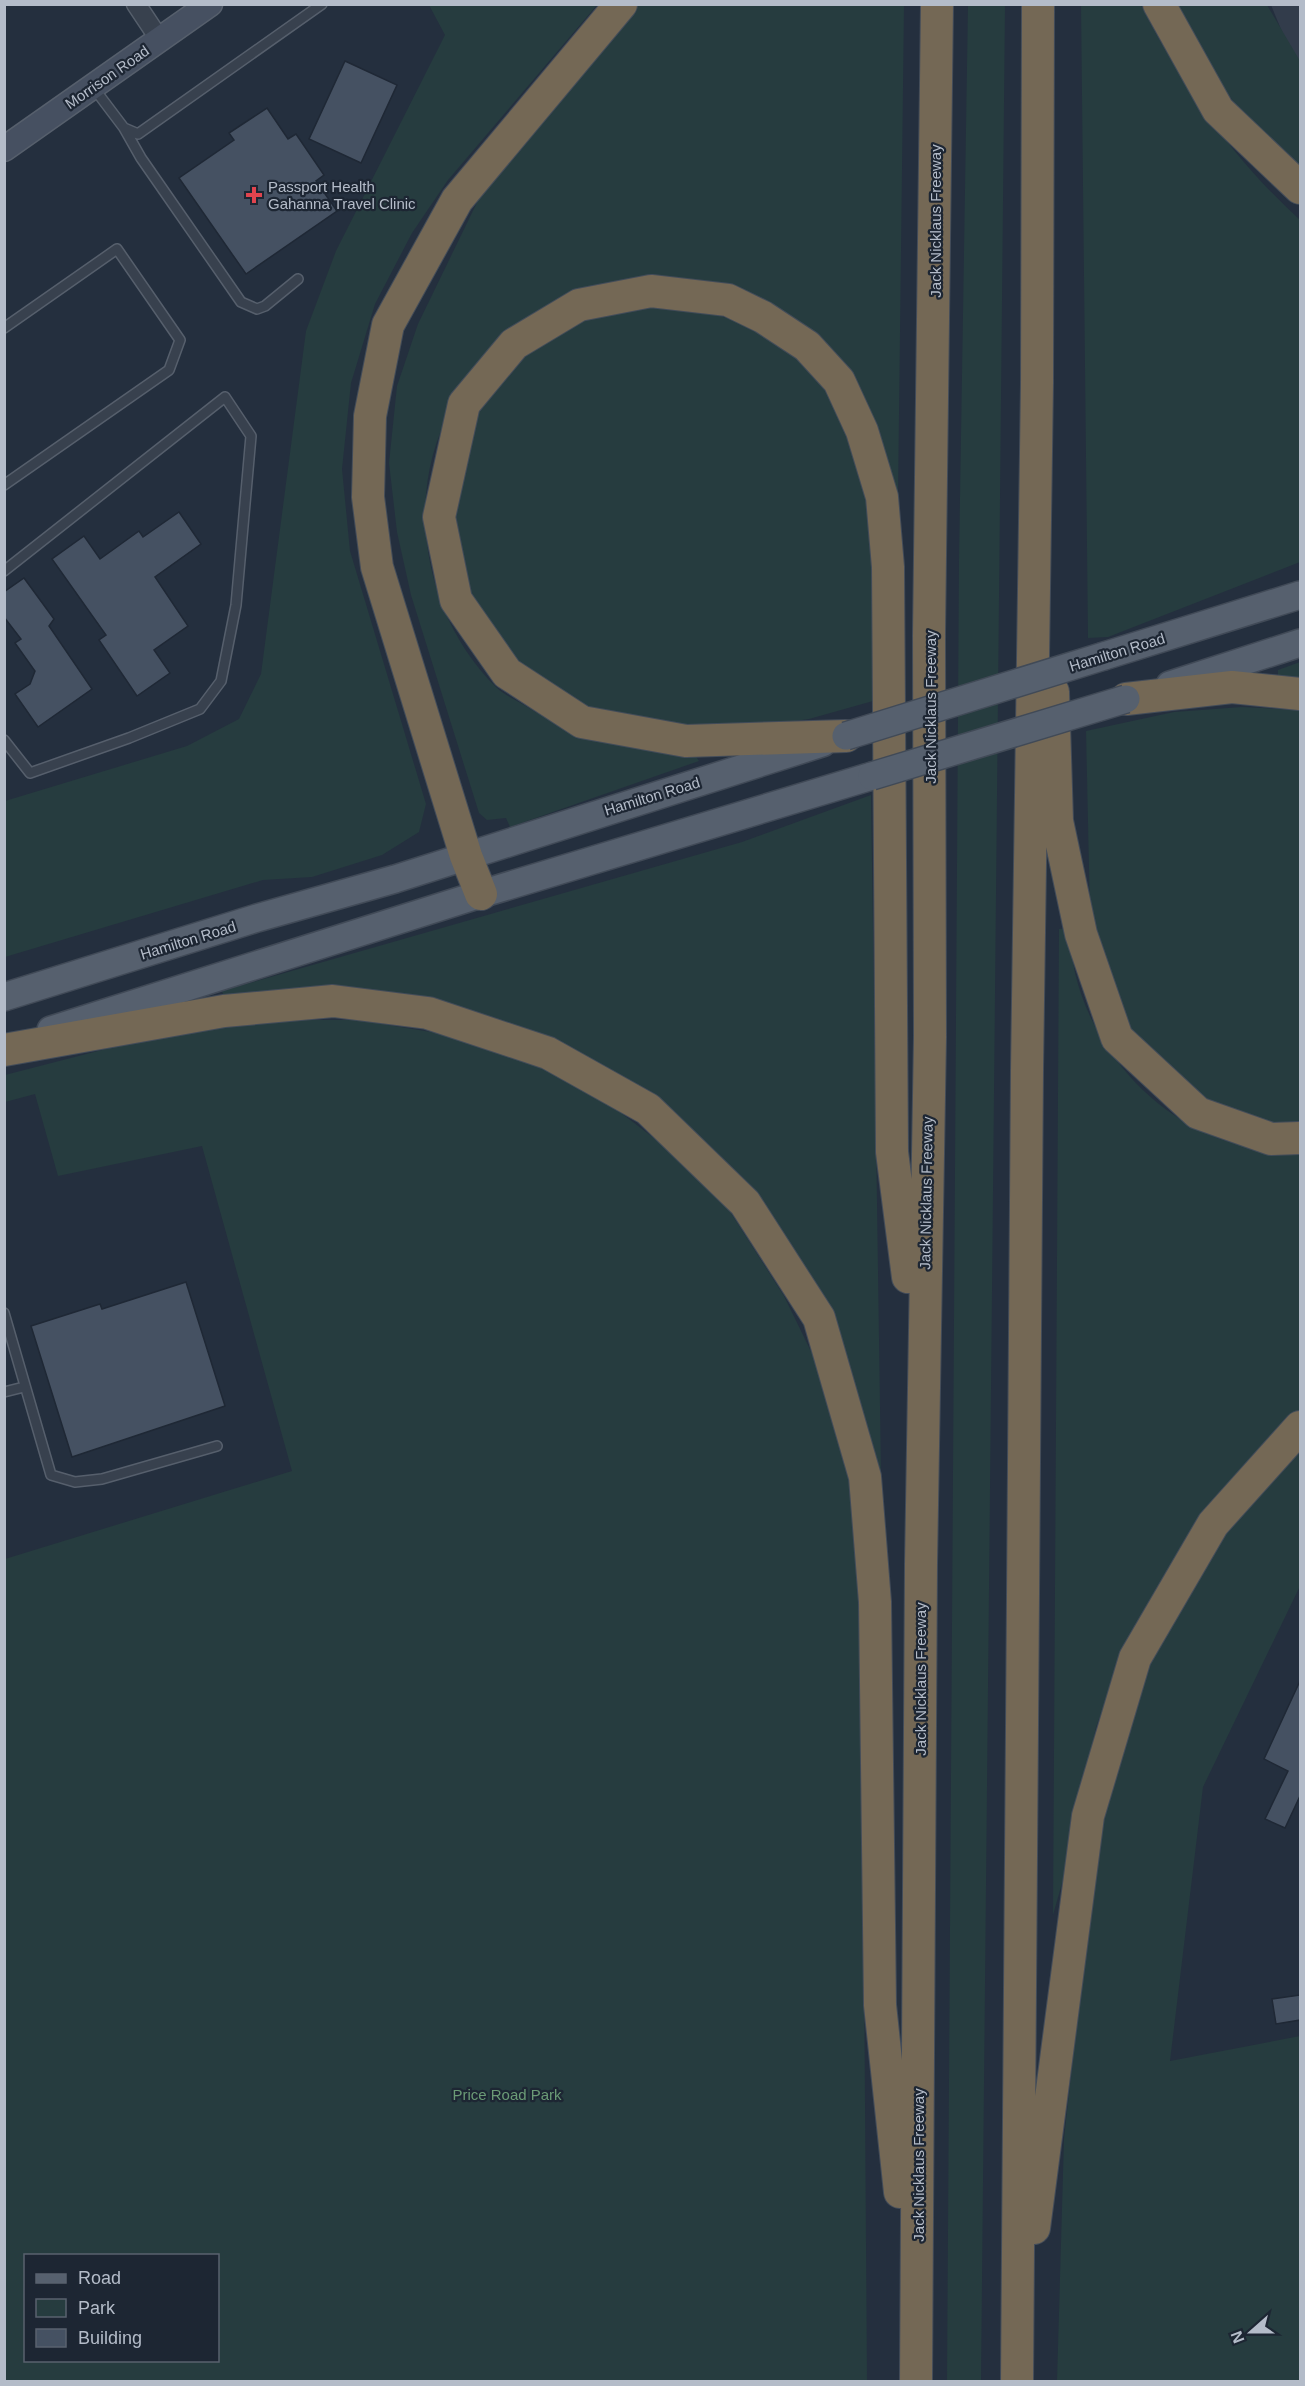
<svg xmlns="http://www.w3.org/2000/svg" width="1305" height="2386" viewBox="0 0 1305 2386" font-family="Arial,sans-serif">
	<rect width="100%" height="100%" fill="#242f3e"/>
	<path fill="#323c4b" d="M 1271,5 L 1300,5 L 1300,75 L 1299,73 Z"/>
	<path fill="#263c3f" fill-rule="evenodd" d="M 1005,4 L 981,2381 L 947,2382 L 959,560 L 968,5 Z
		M 429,5 L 597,5 L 448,180 L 412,233 L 375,304 L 351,383 L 342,469 L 350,551 L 426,804 L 419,832 L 382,855 L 312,877 L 263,880 L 5,957 L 5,801 L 187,746 L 239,719 L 261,674 L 306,331 L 336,251 L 445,35 Z
		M 631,5 L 904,5 L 898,497 L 890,497 L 822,351 L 664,281 C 615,304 566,328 517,351 C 504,357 482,363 472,372 C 464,380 459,395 454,404 C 402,493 423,616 497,688 C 504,695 515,699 524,705 C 577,738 633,750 695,755 L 699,761 L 510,827 L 506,818 L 487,820 L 479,813 L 411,595 L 397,532 L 389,463 L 397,386 L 418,324 L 485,186 Z
		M 1081,5 L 1141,5 C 1182,86 1233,159 1300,220 L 1300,562 L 1108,637 L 1088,638 Z
		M 1172,5 L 1267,5 L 1300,61 L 1300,181 L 1255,131 L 1222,86 Z
		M 681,305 L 734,320 L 778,340 L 815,375 L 846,422 L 872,518 L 873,701 L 809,719 L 731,730 L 601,716 L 549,694 L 484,631 L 453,558 L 448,515 L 474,414 L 499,376 L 541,339 L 585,317 L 627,306 Z
		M 1300,662 L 1300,683 L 1278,678 L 1278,670 Z
		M 1242,707 L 1300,710 L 1300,1129 L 1211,1110 L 1120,1024 L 1090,914 L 1086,731 L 1174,712 Z
		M 871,795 L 881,1474 L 874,1470 L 849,1378 L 720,1161 L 517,1031 L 225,1000 L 222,991 L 742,842 Z
		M 1068,928 C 1071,942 1072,958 1075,973 C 1092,1045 1147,1110 1215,1137 C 1242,1148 1272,1150 1300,1153 L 1300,1413 L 1176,1558 L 1144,1610 L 1122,1658 L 1096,1727 L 1068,1862 L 1053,1915 L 1059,929 Z
		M 272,1020 L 358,1020 L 443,1034 L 522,1058 L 604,1100 L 684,1161 L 729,1210 L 784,1296 L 821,1372 L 854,1498 L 862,1684 L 867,2381 L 5,2381 L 5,1559 L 292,1471 L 202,1146 L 58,1176 L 35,1094 L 5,1102 L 5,1075 L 129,1043 ZM 26,2256 L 218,2256 L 218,2360 L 26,2360 Z
		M 1300,1451 L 1300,1586 L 1203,1787 L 1170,2061 L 1300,2036 L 1300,2381 L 1057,2382 L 1064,2139 L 1096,1847 L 1138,1688 L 1167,1624 L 1218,1544 L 1266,1485 Z"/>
	<path fill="#455162" stroke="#1f2835" stroke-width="1.5" d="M 345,61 L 397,85 L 361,163 L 309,139 Z
		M 267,108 L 288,139 L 296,134 L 324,175 L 316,181 L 337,211 L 246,274 L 179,178 L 234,140 L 229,133 Z
		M 179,512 L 201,544 L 155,577 L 188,626 L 154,650 L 170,673 L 137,696 L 99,640 L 106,635 L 52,559 L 84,536 L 100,559 L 139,531 L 143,537 Z
		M 24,578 L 54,619 L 49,626 L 92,689 L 38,727 L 15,694 L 30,684 L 35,671 L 15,643 L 21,639 L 4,617 L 4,592 Z
		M 186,1282 L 225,1406 L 72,1457 L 31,1326 L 100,1304 L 102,1309 Z
		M 1300,1681 L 1300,1796 L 1285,1828 L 1265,1819 L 1288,1771 L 1264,1759 Z
		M 1300,1995 L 1300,2020 L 1276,2024 L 1272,1999 Z"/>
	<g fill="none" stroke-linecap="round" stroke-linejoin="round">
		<g stroke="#565f6c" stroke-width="12">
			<path id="lane" d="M 93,87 L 124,128 L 138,134 L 322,4
				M 124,128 L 141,158 L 241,302 L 257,309 L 265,306 L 298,279
				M 4,328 L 117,249 L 180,340 L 169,370 L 4,485
				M 4,571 L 225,397 L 251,436 L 236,605 L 221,681 L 200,709 L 129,738 L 30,773 L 4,740
				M 4,1313 L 51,1475 L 75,1482 L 102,1479 L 217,1446
				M 4,1392 L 24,1387"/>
		</g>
		<g stroke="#565f6c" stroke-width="21">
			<path id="street" d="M 136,4 L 160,40"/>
		</g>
		<g stroke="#565f6c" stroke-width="27">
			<path id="secondary" d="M 4,149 L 210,4"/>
		</g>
		<g stroke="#414a57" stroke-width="30">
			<path id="primary" d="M 1104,656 L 1300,595
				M 1170,685 L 1300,643
				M 4,997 L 257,918 L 395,879 L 822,743
				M 51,1030 L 481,894 L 872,776"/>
		</g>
		<g stroke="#434c59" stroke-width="34">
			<path id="highway" d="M 1159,4 L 1218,110 L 1300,188
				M 1053,692 L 1057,821 L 1081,934 L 1117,1038 L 1198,1113 L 1271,1139 L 1300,1138
				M 1126,699 L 1232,687 L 1300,694
				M 846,736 L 686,741 L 582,722 L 507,673 L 456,600 L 439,517 L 464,404 L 514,344 L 579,305 L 651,291 L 728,300 L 763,317 L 807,346 L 839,381 L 862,431 L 882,497 L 888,567 L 892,1152 L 908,1277
				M 481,894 L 466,856 L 377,567 L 368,497 L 370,416 L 388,325 L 457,200 L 621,4
				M 4,1050 L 224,1011 L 333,1001 L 428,1013 L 548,1053 L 648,1109 L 745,1203 L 819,1318 L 865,1477 L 875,1602 L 880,2005 L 900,2192
				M 1034,2228 L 1088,1816 L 1135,1658 L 1213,1524 L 1300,1427
				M 916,2382 L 921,1564 L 930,1037 L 929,635 L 937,4
				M 1017,2382 L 1027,1070 L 1037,383 L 1038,4"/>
		</g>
		<use href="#lane" stroke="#38414e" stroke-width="9"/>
		<use href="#street" stroke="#38414e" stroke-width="18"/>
		<use href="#secondary" stroke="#465061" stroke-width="24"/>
		<use href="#primary" stroke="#56606e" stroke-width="27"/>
		<use href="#highway" stroke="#746855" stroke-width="32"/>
		<g stroke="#414a57" stroke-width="30" stroke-linecap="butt">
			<path id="primary-bridge" d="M 846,736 L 1104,656
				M 872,776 L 1126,699"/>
		</g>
		<use href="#primary-bridge" stroke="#56606e" stroke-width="27"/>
	</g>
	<path fill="#e0444e" stroke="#1d2633" stroke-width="2" d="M251 186h6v6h6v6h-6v6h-6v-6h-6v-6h6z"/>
	<g text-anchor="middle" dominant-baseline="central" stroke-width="4.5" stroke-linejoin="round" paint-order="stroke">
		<g font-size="15" fill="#b4bcc9" stroke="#1d2633">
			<text transform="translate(107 77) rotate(-35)">Morrison Road</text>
			<text transform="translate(935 221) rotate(-90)">Jack Nicklaus Freeway</text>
			<text transform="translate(1117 652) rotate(-17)">Hamilton Road</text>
			<text transform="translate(930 707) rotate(-90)">Jack Nicklaus Freeway</text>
			<text transform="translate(652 796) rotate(-17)">Hamilton Road</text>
			<text transform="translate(188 940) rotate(-17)">Hamilton Road</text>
			<text transform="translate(926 1193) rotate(-89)">Jack Nicklaus Freeway</text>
			<text transform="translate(920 1679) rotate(-90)">Jack Nicklaus Freeway</text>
			<text transform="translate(918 2165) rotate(-90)">Jack Nicklaus Freeway</text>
		</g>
		<g font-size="15" fill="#b4bcc9" stroke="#1d2633" text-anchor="start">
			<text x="268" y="186">Passport Health<tspan x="268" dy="17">Gahanna Travel Clinic</tspan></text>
		</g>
		<g font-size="15" fill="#6b9a76" stroke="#1d2633">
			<text x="507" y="2094">Price Road Park</text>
		</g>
	</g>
	<rect width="1305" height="2386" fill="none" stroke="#b4bcc9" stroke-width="12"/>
	<rect x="24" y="2254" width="195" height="108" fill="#1d2633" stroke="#59626f" stroke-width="1.5"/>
	<rect x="36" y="2274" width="30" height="9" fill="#56606e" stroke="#59626f" stroke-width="1.5"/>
	<text x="78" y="2284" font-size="18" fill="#b4bcc9">Road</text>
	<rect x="36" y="2299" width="30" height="18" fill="#263c3f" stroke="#59626f" stroke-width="1.5"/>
	<text x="78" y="2314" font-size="18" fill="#b4bcc9">Park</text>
	<rect x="36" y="2329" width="30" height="18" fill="#455162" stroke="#59626f" stroke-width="1.5"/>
	<text x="78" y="2344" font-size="18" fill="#b4bcc9">Building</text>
	<g transform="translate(1251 2332) rotate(249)" stroke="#1d2633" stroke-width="4.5" paint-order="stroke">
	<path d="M0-4.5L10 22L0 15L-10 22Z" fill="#b4bcc9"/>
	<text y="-9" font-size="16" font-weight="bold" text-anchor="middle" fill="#b4bcc9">N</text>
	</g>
</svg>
